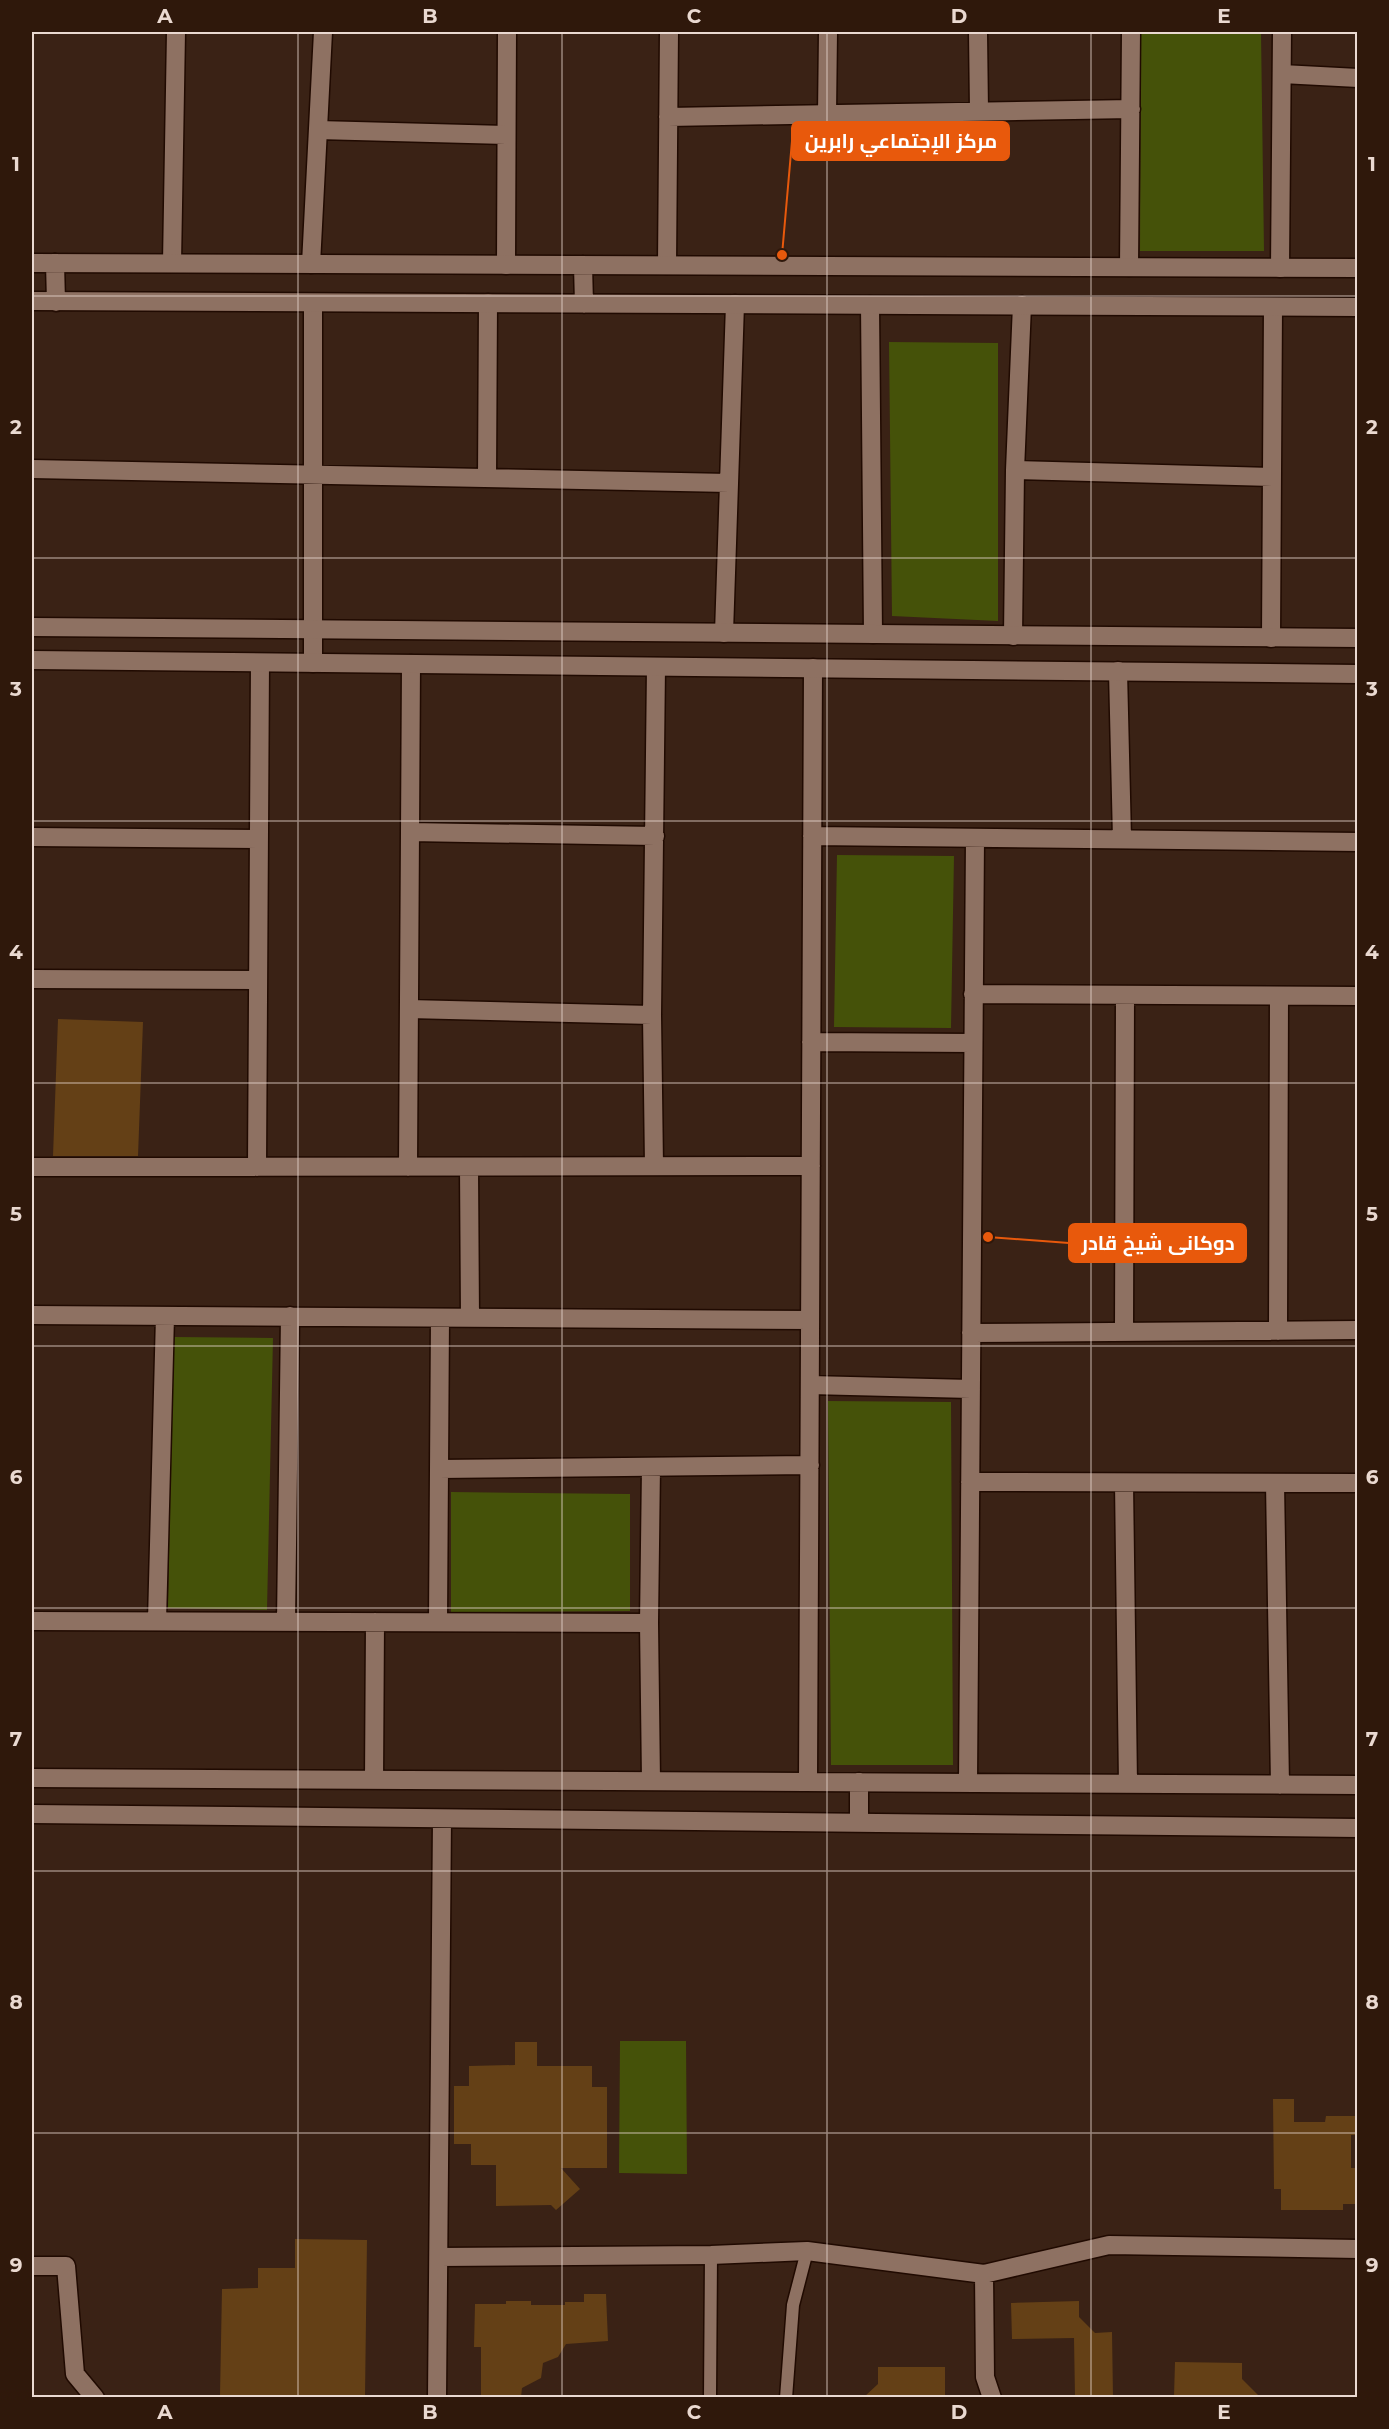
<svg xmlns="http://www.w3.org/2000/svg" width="1389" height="2429" viewBox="0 0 1389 2429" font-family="Montserrat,Cairo,sans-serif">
	<rect width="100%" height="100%" fill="#3a2215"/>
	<path fill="#455209" d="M 1141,32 L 1261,32 L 1264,251 L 1140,251 Z
		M 889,342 L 998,343 L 998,621 L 892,616 Z
		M 837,855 L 954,856 L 951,1028 L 834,1027 Z
		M 173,1337 L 273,1338 L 267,1610 L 168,1608 Z
		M 828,1401 L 951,1402 L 953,1765 L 831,1765 Z
		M 451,1492 L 630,1494 L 630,1611 L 451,1612 Z
		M 620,2041 L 686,2041 L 687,2174 L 619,2173 Z"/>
	<path fill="#644016" d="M 58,1019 L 143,1022 L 138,1156 L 53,1156 Z
		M 515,2042 L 537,2042 L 537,2066 L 592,2066 L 592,2087 L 607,2087 L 607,2168 L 561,2168 L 580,2189 L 556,2210 L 551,2205 L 496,2206 L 496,2165 L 471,2165 L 471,2144 L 454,2144 L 454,2086 L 469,2086 L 469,2066 L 515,2065 Z
		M 1273,2099 L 1294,2099 L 1294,2122 L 1325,2122 L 1326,2116 L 1358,2116 L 1358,2135 L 1351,2135 L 1351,2168 L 1358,2168 L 1358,2204 L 1343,2204 L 1343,2210 L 1281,2210 L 1281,2189 L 1274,2189 Z
		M 295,2239 L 367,2240 L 365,2397 L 220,2395 L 222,2289 L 258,2288 L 258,2268 L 295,2268 Z
		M 584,2294 L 606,2294 L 608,2341 L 566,2344 L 558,2357 L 543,2363 L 541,2378 L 522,2388 L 521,2397 L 481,2397 L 481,2347 L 474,2347 L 475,2304 L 506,2304 L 506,2301 L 531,2301 L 531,2305 L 565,2305 L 565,2302 L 584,2302 Z
		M 1079,2301 L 1079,2317 L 1095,2333 L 1112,2332 L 1113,2397 L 1075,2397 L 1074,2338 L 1012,2339 L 1011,2303 Z
		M 1175,2362 L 1242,2363 L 1242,2379 L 1260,2397 L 1174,2397 Z
		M 878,2367 L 945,2367 L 945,2397 L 864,2397 L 878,2384 Z"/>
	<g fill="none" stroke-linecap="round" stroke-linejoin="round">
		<g stroke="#200a01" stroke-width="15">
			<path id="service" d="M 710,2398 L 711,2255
				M 786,2398 L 793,2305 L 807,2251"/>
		</g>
		<g stroke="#200a01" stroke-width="21">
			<path id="minor" d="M 978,32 L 979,111
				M 1282,74 L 1358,78
				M 827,114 L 828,32
				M 668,117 L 1131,109
				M 318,130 L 506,135
				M 172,263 L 176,32
				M 311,264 L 323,32
				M 506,265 L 507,32
				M 667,265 L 669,32
				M 1129,267 L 1131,32
				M 1280,268 L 1282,32
				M 313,303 L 313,663
				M 870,305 L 873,634
				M 32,469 L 729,483
				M 1015,470 L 1272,477
				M 487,478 L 488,303
				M 724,633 L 735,304
				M 1013,636 L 1015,470 L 1022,305
				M 1271,638 L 1273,307
				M 1118,671 L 1122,839
				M 410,832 L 655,836
				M 812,836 L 1358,842
				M 32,837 L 259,839
				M 32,979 L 258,980
				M 973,994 L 1358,996
				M 409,1009 L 652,1015
				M 811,1042 L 973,1043
				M 654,1166 L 652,1015 L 656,667
				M 32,1167 L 811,1166
				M 257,1167 L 260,663
				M 408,1167 L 411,664
				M 469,1167 L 470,1318
				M 32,1315 L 810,1320
				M 1278,1331 L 1279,996
				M 1124,1332 L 1125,995
				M 971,1333 L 1358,1330
				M 810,1385 L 971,1389
				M 651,1467 L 649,1623 L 651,1781
				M 439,1469 L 810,1465
				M 970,1482 L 1358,1483
				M 1124,1483 L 1128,1784
				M 1275,1483 L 1280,1785
				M 32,1621 L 649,1623
				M 157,1621 L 165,1316
				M 286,1622 L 290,1316
				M 438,1622 L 440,1318
				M 32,1778 L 1358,1785
				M 374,1780 L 375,1622
				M 808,1782 L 813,668
				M 859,1782 L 859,1823
				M 968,1783 L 975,838
				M 32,1814 L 1358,1828
				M 439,2257 L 711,2255 L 807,2251 L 984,2274 L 1109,2245 L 1358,2249
				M 32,2266 L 66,2266 L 75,2374 L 95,2398
				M 984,2274 L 985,2377 L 992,2398
				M 437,2398 L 442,1819"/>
		</g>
		<g stroke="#200a01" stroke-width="21">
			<path id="tertiary" d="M 32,263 L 1358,268
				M 55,263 L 56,302
				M 583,265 L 584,304
				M 32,301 L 1358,307
				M 32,627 L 1358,638
				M 32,660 L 1358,674"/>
		</g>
		<use href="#service" stroke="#8e7162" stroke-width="12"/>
		<use href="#minor" stroke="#8e7162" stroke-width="18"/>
		<use href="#tertiary" stroke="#8e7162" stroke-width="18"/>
	</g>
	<path fill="none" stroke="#ead9d1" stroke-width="1.5" stroke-opacity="0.55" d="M 298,32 L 298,2398M 562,32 L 562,2398M 827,32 L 827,2398M 1091,32 L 1091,2398M 32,296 L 1358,296M 32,558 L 1358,558M 32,821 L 1358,821M 32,1083 L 1358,1083M 32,1346 L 1358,1346M 32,1608 L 1358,1608M 32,1871 L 1358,1871M 32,2133 L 1358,2133"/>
	<path fill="none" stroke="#e8590c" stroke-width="2" d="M782 255L792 141M988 1237L1069 1243"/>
	<g fill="#e8590c" stroke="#2f180b" stroke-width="2">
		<circle cx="782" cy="255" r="6"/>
		<circle cx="988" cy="1237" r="6"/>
	</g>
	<g fill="#e8590c" stroke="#e8590c" stroke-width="2">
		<rect x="792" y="122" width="217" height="38" rx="6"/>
		<rect x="1069" y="1224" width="177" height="38" rx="6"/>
	</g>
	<g font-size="20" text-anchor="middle" font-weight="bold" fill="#fff">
		<text x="901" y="148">مركز الإجتماعي رابرين</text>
		<text x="1158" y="1250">دوکانی شیخ قادر</text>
	</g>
	<rect width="1389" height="2429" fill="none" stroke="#2f180b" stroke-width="66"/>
	<rect x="33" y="33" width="1323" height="2363" fill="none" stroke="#ead9d1" stroke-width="2"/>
	<g font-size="20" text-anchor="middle" font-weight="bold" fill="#ead9d1">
		<text x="165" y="23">A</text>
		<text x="430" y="23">B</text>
		<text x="694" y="23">C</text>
		<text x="959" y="23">D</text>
		<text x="1224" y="23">E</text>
		<text x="16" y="171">1</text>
		<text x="1372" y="171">1</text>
		<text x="16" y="434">2</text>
		<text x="1372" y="434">2</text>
		<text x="16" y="696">3</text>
		<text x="1372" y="696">3</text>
		<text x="16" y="959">4</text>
		<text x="1372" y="959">4</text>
		<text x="16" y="1221">5</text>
		<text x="1372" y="1221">5</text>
		<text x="16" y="1484">6</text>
		<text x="1372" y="1484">6</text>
		<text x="16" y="1746">7</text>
		<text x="1372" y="1746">7</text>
		<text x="16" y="2009">8</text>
		<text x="1372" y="2009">8</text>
		<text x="16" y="2272">9</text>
		<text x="1372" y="2272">9</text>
		<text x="165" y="2419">A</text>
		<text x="430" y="2419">B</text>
		<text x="694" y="2419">C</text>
		<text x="959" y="2419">D</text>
		<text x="1224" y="2419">E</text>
	</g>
</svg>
